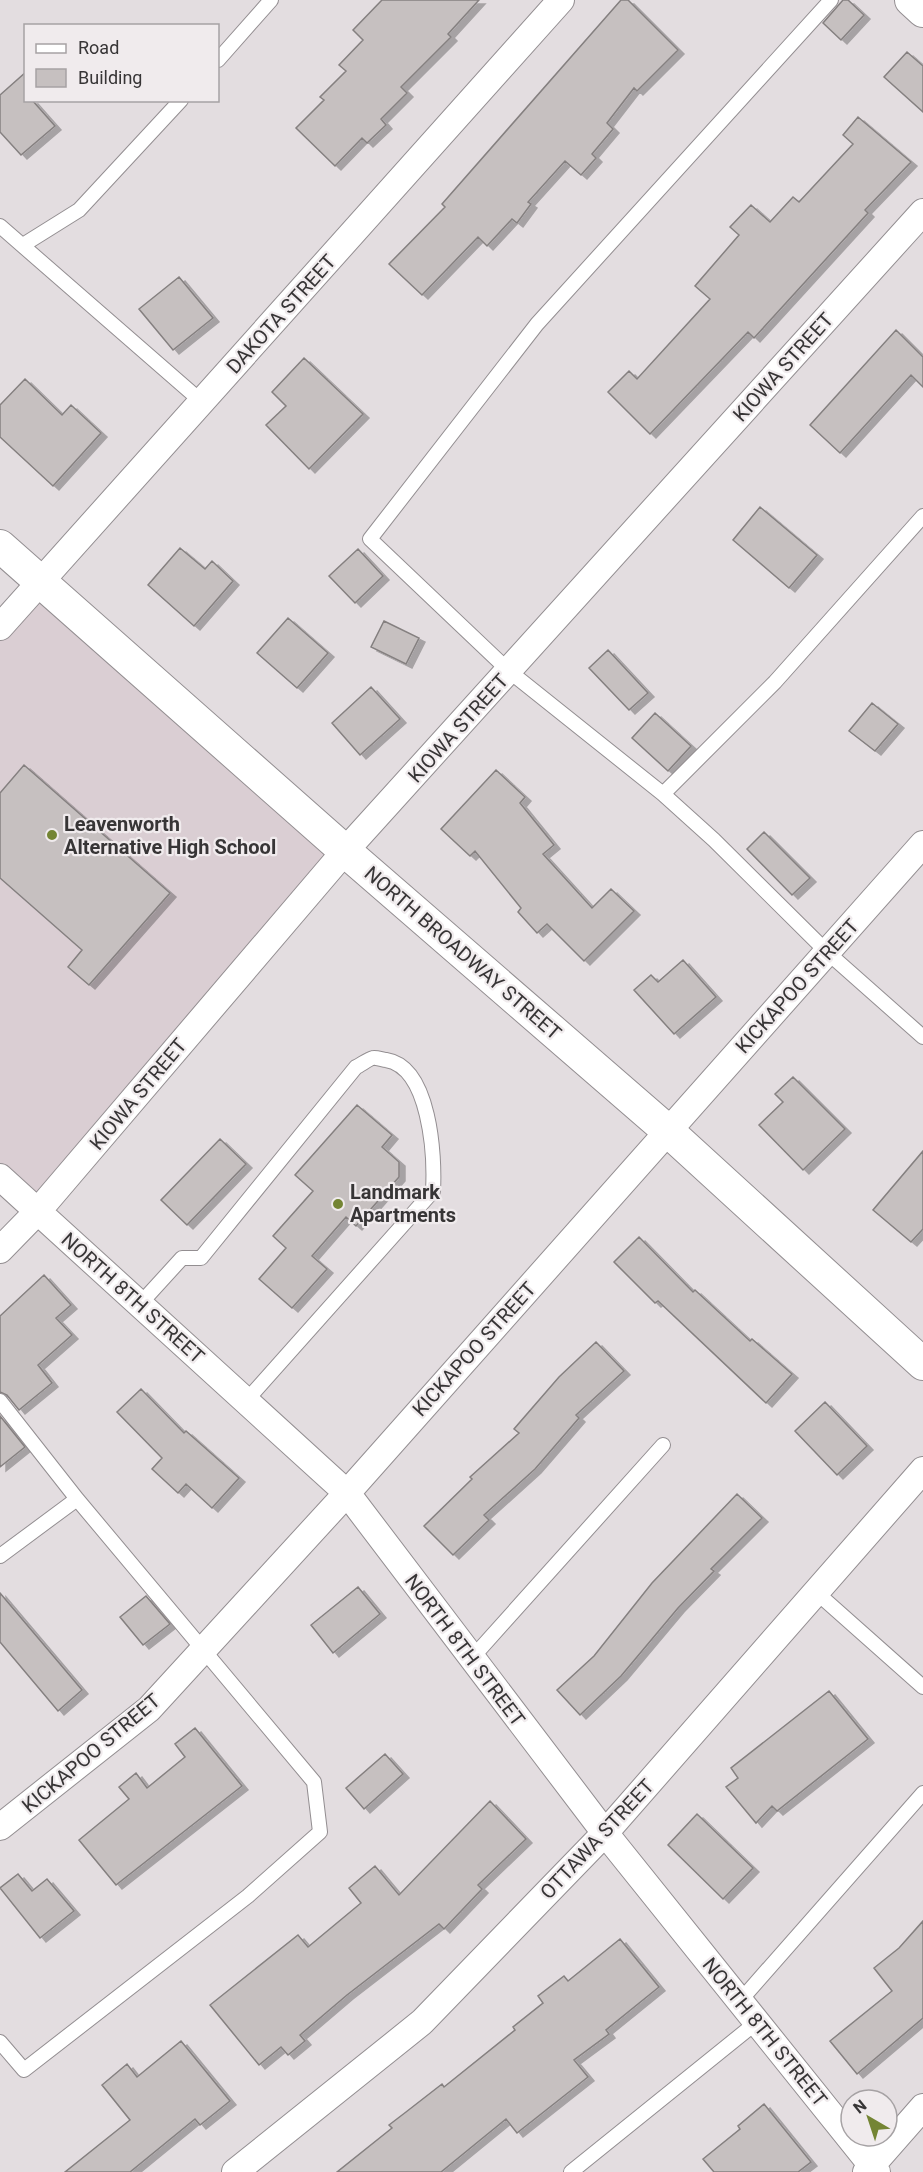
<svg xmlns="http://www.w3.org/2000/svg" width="923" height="2172" viewBox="0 0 923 2172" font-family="Roboto,sans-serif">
	<defs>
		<filter id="shadow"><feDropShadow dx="6" dy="4" stdDeviation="0" flood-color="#0004"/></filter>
	</defs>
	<rect width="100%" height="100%" fill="#e3dde0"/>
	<path fill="#daced3" d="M 41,582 L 345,851 L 38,1211 L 0,1177 L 0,627 Z"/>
	<path fill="#c6c0c0" stroke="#858080" stroke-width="1.5" filter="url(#shadow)" d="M 382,0 L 479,0 L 448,34 L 451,37 L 401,87 L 407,93 L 381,119 L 386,125 L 367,143 L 362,138 L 335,166 L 296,128 L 324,100 L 320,97 L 346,71 L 339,65 L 363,40 L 353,30 Z
		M 621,0 L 628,0 L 678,50 L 637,91 L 634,88 L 607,123 L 613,129 L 592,154 L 596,158 L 581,175 L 565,161 L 528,202 L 531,204 L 517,223 L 512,219 L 487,246 L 478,237 L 422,295 L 389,264 L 445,207 L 442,204 Z
		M 843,0 L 848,0 L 864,15 L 841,40 L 823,23 Z
		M 907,52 L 923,66 L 923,112 L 884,77 Z
		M 26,72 L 26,100 L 32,100 L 55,126 L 21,155 L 0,132 L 0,95 Z
		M 858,117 L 911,162 L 865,210 L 868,213 L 754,338 L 748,332 L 650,434 L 608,392 L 629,371 L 637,379 L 710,299 L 695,286 L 739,235 L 730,227 L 751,205 L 770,222 L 793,197 L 799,202 L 853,144 L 843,135 Z
		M 179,277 L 213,318 L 173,350 L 139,309 Z
		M 896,330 L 923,357 L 923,387 L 911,375 L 840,453 L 810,425 Z
		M 304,358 L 363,414 L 309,469 L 266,425 L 286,406 L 272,392 Z
		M 25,379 L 62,415 L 71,405 L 101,433 L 53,486 L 0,437 L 0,405 Z
		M 760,507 L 817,555 L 789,588 L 733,540 Z
		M 180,548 L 205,569 L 212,561 L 233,581 L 194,626 L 148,585 Z
		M 358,549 L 383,576 L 355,603 L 329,576 Z
		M 288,618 L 328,653 L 297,688 L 257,653 Z
		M 384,621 L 419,638 L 406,664 L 371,647 Z
		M 608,650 L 648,693 L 629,710 L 589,668 Z
		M 371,687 L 400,719 L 360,755 L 332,723 Z
		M 872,703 L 898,724 L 875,751 L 849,731 Z
		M 655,713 L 691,746 L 668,771 L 632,738 Z
		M 24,765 L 170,893 L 89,985 L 68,967 L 82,950 L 0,878 L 0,793 Z
		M 496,770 L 525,797 L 520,803 L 554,845 L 543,854 L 592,908 L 611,889 L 634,911 L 584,961 L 547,924 L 537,933 L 518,912 L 521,908 L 475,851 L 470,856 L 441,829 Z
		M 764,832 L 810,878 L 792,895 L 747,849 Z
		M 683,960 L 716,997 L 674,1034 L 634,990 L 651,975 L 658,982 Z
		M 793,1077 L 845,1129 L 803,1170 L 759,1125 L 783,1102 L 775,1094 Z
		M 357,1105 L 392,1135 L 382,1147 L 399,1162 L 399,1177 L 356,1226 L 346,1217 L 312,1256 L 327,1269 L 292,1308 L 259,1279 L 286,1248 L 273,1236 L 313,1191 L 295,1175 Z
		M 220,1139 L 246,1164 L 187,1225 L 161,1200 Z
		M 923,1151 L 923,1229 L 911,1242 L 873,1210 Z
		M 639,1237 L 693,1292 L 695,1290 L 750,1341 L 752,1339 L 792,1374 L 766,1403 L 658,1301 L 655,1303 L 614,1262 Z
		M 44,1275 L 71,1305 L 56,1318 L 72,1335 L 38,1365 L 52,1383 L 19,1410 L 7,1395 L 0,1392 L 0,1316 Z
		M 596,1342 L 624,1371 L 576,1415 L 579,1418 L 535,1469 L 484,1515 L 489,1520 L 453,1555 L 424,1526 L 472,1479 L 470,1477 L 519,1433 L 514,1429 L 559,1377 Z
		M 141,1389 L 184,1433 L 186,1431 L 239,1478 L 212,1508 L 186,1484 L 178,1493 L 152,1469 L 162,1458 L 117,1412 Z
		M 825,1402 L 867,1446 L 837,1475 L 795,1431 Z
		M 0,1416 L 25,1447 L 0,1467 Z
		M 737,1494 L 762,1518 L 711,1569 L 714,1571 L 678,1608 L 621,1676 L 580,1715 L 557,1690 L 594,1656 L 652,1583 Z
		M 358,1587 L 380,1614 L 333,1653 L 311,1625 Z
		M 0,1593 L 82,1690 L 58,1711 L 0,1642 Z
		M 146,1596 L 170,1624 L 143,1645 L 120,1617 Z
		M 829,1691 L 868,1739 L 777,1811 L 772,1806 L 756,1823 L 726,1787 L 738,1778 L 731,1768 Z
		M 195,1728 L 242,1786 L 116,1885 L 79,1840 L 129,1799 L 119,1787 L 136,1773 L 147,1788 L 185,1757 L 175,1744 Z
		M 385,1754 L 403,1774 L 364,1809 L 346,1788 Z
		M 490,1801 L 526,1839 L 478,1885 L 482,1889 L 444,1929 L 439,1924 L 347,1995 L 300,2035 L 305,2041 L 288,2055 L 281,2047 L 259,2065 L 210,2005 L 298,1935 L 308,1947 L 361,1903 L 349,1888 L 375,1866 L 399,1895 Z
		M 697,1814 L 753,1868 L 723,1899 L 668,1845 Z
		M 18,1874 L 32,1891 L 47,1879 L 74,1911 L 40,1938 L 0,1888 Z
		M 923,1921 L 923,2018 L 857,2074 L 830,2041 L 892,1991 L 874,1968 L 899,1948 Z
		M 620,1939 L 659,1987 L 606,2030 L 609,2034 L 574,2060 L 588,2077 L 517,2133 L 506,2119 L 441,2172 L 337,2172 L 392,2128 L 389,2125 L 406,2112 L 442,2084 L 444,2087 L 515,2030 L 513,2027 L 543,2003 L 538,1996 L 564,1976 L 568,1981 Z
		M 181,2041 L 230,2101 L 200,2125 L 195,2119 L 130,2172 L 65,2172 L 130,2120 L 102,2085 L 127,2064 L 137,2077 Z
		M 764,2104 L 811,2162 L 798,2172 L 714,2172 L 703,2159 L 740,2129 L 738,2126 Z"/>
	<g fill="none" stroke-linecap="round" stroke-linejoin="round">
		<g stroke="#938e91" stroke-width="16">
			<path id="service" d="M 831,0 L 537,324 L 370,539 L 509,671 L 663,794 L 714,840 L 827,952 L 923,1037
				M 218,60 L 271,0
				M 0,226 L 202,402
				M 23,245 L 79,210 L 181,100
				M 663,794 L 775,682 L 923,516
				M 140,1304 L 182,1258 L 201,1258 L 356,1067 C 361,1065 368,1059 373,1058 C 376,1057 383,1060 386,1060 C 430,1067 435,1155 433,1191 L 246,1401
				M 0,1401 L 77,1499 L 0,1556
				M 816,1592 L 923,1687
				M 472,1658 L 663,1445
				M 740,2001 L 923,1793
				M 0,2042 L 24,2070 L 248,1896 L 320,1832 L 314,1782 L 77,1499
				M 571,2172 L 757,2022"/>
		</g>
		<g stroke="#938e91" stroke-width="28">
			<path id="minor" d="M 0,627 L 561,0
				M 0,1177 L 347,1493 L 605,1833 L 877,2172
				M 0,1250 L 38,1211 L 345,851 L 923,212
				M 0,1827 L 149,1709 L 347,1493 L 923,844
				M 235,2172 L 422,2022 L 605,1833 L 923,1470
				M 866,2172 L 923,2107"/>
		</g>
		<g stroke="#938e91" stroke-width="34">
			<path id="tertiary" d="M 911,0 L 923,11
				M 0,546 L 345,851 L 668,1131 L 923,1364"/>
		</g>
		<use href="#service" stroke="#fff" stroke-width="14"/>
		<use href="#minor" stroke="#fff" stroke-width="26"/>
		<use href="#tertiary" stroke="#fff" stroke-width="32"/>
	</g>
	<g fill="#748534" stroke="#f0ebed" stroke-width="2">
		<circle cx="52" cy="835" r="6"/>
		<circle cx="338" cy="1204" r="6"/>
	</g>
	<g text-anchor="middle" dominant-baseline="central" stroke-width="4.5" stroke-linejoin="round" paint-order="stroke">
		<g font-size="20" fill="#373536" stroke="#f0ebed">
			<text transform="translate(281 314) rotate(-48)">DAKOTA STREET</text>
			<text transform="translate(783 367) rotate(-48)">KIOWA STREET</text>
			<text transform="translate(458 728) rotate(-48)">KIOWA STREET</text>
			<text transform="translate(463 953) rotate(41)">NORTH BROADWAY STREET</text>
			<text transform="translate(797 986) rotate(-48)">KICKAPOO STREET</text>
			<text transform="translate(138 1094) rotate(-50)">KIOWA STREET</text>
			<text transform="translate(133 1298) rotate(42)">NORTH 8TH STREET</text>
			<text transform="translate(474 1349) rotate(-48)">KICKAPOO STREET</text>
			<text transform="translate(465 1650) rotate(53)">NORTH 8TH STREET</text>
			<text transform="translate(91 1753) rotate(-40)">KICKAPOO STREET</text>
			<text transform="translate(597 1839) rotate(-47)">OTTAWA STREET</text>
			<text transform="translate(765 2032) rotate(51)">NORTH 8TH STREET</text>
		</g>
		<g font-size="20" font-weight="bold" fill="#373536" stroke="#f0ebed" text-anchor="start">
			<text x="64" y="824">Leavenworth<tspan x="64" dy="23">Alternative High School</tspan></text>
			<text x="350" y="1192">Landmark<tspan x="350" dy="23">Apartments</tspan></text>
		</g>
	</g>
	<rect x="24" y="24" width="195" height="78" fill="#f0ebed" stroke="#a6a2a4" stroke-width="1.5"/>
	<rect x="36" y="44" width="30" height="9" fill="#ffffff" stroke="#a6a2a4" stroke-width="1.5"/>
	<text x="78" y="54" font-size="18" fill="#373536">Road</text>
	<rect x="36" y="69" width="30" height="18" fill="#c6c0c0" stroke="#a6a2a4" stroke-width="1.5"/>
	<text x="78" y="84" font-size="18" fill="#373536">Building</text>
	<g transform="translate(869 2118) rotate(321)"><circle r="28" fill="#f0ebed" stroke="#a6a2a4" stroke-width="1.5"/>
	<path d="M0-4.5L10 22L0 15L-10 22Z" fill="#748534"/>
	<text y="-9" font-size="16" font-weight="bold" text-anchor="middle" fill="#373536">N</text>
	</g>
</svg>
